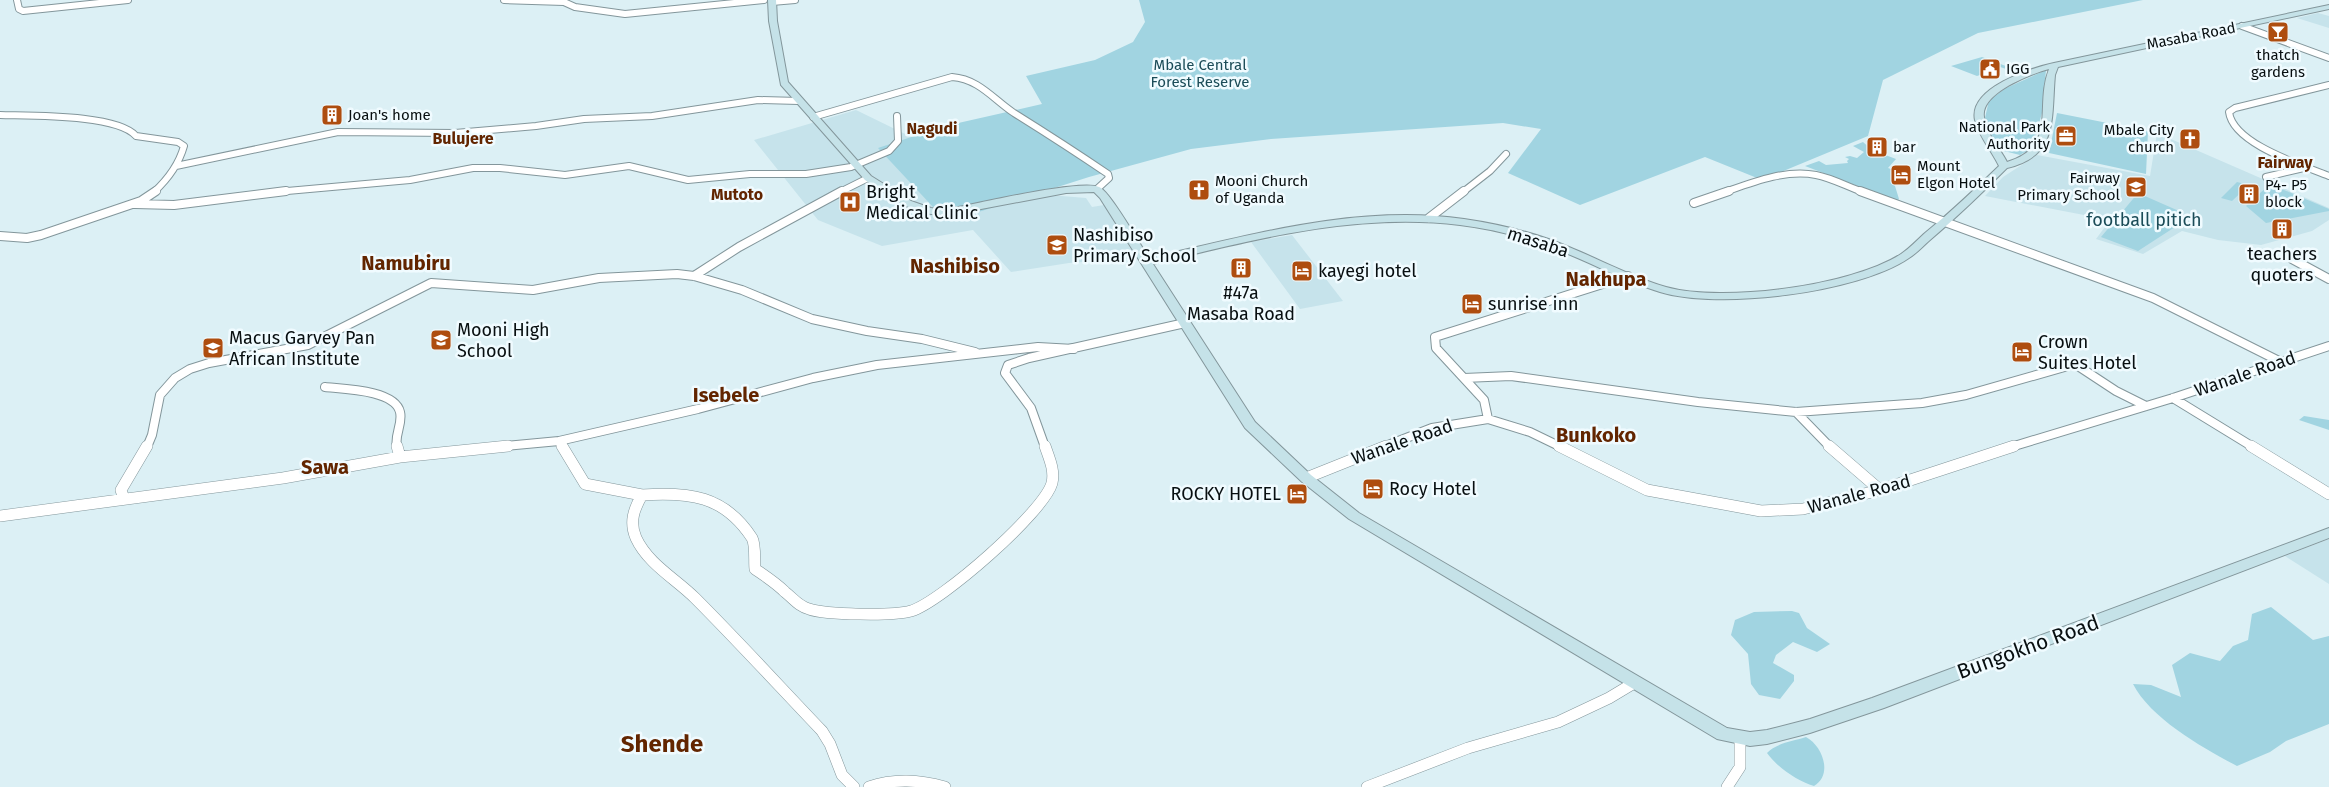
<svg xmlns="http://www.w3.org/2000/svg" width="2329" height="787" viewBox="0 0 2329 787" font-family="'Fira Sans',sans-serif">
	<rect width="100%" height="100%" fill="#dcf0f5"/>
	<path fill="#c6e3eb" d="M 2318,13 L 2329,16 L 2329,28 L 2297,18 Z
		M 856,110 L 936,149 L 1012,192 L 1086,198 L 1092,207 L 1104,205 L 1136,258 L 1069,263 L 1011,272 L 973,230 L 882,246 L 818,220 L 754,140 Z
		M 2157,133 L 2329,208 L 2329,220 L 2312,231 L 2261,245 L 2218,240 L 2182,231 L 2143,254 L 2096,239 L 2110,220 L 1985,196 L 2003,177 L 2037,155 L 2150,176 Z
		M 1292,235 L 1343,301 L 1300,309 L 1251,242 Z
		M 2329,539 L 2329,584 L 2285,556 Z"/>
	<path fill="#a1d4e1" d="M 1139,0 L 2143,0 L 1978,33 L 1883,80 L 1868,136 L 1762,180 L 1705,157 L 1580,205 L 1508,173 L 1541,129 L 1503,123 L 1271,139 L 1191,149 L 1089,177 L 947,222 L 878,148 L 945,126 L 1042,104 L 1026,76 L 1095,60 L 1133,42 L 1145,22 Z
		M 1982,57 L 2011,68 L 2006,69 L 1989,63 L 1979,68 L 1989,72 L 1977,76 L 1951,66 Z
		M 2046,70 L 2042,113 L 2032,148 L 2020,155 L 2004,151 L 1983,127 L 1989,100 L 2006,88 Z
		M 2057,113 L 2148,131 L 2146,174 L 2049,153 Z
		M 1863,142 L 1872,150 L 1896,159 L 1888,168 L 1894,170 L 1891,173 L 1899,199 L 1897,201 L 1805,166 L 1819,161 L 1826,165 L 1848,163 L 1847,161 L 1849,159 L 1845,157 L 1850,156 L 1857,158 L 1864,152 L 1853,146 Z
		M 2237,182 L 2249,185 L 2232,201 L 2221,198 Z
		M 2270,184 L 2329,209 L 2329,211 L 2266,223 L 2246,206 Z
		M 2138,193 L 2179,211 L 2175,227 L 2138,251 L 2101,237 Z
		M 2304,416 L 2329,420 L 2329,430 L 2299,420 Z
		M 2271,607 L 2313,640 L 2329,636 L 2329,724 L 2286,741 L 2270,752 L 2237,766 C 2203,748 2151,719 2133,684 L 2151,685 L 2181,697 L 2172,665 L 2190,653 L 2220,661 L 2233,646 L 2248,640 L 2252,614 Z
		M 1792,611 L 1799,613 L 1807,628 L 1830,644 L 1817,652 L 1793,642 L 1776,655 L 1773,663 L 1794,675 L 1794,681 L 1780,699 L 1759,695 L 1751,684 L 1748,654 L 1731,635 L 1735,620 L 1754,612 Z
		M 1806,737 C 1823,746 1833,775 1814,786 C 1797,781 1777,767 1767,753 C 1776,743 1794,741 1806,737 Z"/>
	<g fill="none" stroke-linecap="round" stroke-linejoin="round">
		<g stroke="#83969b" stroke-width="8">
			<path id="street-far2" d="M 17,0 L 19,9 L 23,11 L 128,0
				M 504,0 L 564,2 L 575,7 L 625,14 L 764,0
				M 772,2 L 795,0
				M 2242,26 L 2329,58
				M 2329,85 L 2235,108 L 2229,112 C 2233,144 2302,165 2329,176
				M 0,115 C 30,116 117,114 136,136 L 178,142 L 184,146 C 179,164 168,179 154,192
				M 813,117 L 952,77 C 979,79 993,99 1014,113 C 1046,133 1077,153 1108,174 L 1109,178 L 1097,189
				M 176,166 L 338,132 L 455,133 L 536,126 L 584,119 L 652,116 L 758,100 L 799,101
				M 2266,177 L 2308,167
				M 276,192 L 410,180 L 473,168 L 500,168 L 565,175 L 629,166 L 688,180 L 750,174 L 806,174 L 851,167 L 889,151 L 898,141 L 897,116
				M 840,192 L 868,178
				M 1463,192 L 1490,171 L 1506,154
				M 1725,192 C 1753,182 1786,169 1816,175 C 1832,178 1848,187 1863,192"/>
		</g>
		<g stroke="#83969b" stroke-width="10">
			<path id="street-far1" d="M 1860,191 L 2153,298 L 2279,361
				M 1694,203 L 1729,191
				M 135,204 L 174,205 L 286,191
				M 1429,218 L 1464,191
				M 0,236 L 27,238 L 41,235 L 141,201 L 156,191
				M 2292,259 L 2329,279
				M 694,276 L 739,247 L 842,191
				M 1464,378 L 1511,376 L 1698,402 L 1796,412 L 1922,403 L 1966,395 L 2075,364 L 2116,391 L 2146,406
				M 325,387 C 344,389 395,390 400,412 C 403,424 394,435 397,447
				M 2173,398 L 2253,447
				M 1796,412 L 1830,447
				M 1488,419 L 1484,400 L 1436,348 L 1435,337 L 1628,276
				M 559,441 L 563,447
				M 147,447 L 152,435 L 160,395 L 175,378 L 190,369 L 209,363 L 308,345 L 431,283 L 533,290 L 599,278 L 677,274 L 694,276 L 742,290 L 812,319 L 867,331 L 922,339 L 975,352
				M 495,447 L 559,441 L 698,409 L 813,378 L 877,365 L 1038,347 L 1074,349
				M 1045,447 L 1031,408 L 1005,373 L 1008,365 L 1029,358 L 1185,323
				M 1383,447 L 1432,428 L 1488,419 L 1530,432 L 1561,447
				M 2011,447 L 2173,398 L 2329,346"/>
		</g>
		<g stroke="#83969b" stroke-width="12">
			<path id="street" d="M 397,446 L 400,457
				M 562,446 L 585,484 L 642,495 C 634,509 629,522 636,538 C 648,564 676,579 695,598 C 738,641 780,687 822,731 L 830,744 L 842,775 L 854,787
				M 1559,446 L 1647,490 L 1761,511 L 1803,509 L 1880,490 L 2014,446
				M 1829,446 L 1880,490
				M 2251,446 L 2329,494
				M 1306,478 L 1386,446
				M 642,495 C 689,492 724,495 752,538 C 756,545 754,561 755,569 C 765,576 776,583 785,592 C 794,599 798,606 809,609 C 826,615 894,616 911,611 C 941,602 1044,512 1052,483 C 1055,470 1049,458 1045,446
				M 124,499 L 121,490 L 147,446
				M 0,516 L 283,478 L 400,457 L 508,446
				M 869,787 C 895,778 919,780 945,787
				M 1367,787 L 1468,748 L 1558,722 L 1609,698 L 1634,683
				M 1727,787 L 1740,767 L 1740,738"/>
		</g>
		<g stroke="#83969b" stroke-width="2">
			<path id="secondary" d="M 768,0 L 776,0 L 777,21 L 788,82 L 871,176 L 911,201 L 931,208 L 944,210 C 971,205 1079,179 1099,187 C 1109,190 1141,246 1149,258 C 1251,235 1358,204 1464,219 C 1499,224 1536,233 1569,247 C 1601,260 1632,277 1666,287 C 1723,303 1851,286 1901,254 C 1910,248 1917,240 1925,233 C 1951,212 1975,189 1999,166 C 1992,151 1979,137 1975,120 C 1968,88 2031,68 2054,63 L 2329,5 L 2329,9 L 2058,67 L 2055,75 C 2051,118 2059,156 2007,168 C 1982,193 1957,217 1930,240 C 1923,246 1917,253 1909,258 C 1858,293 1718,310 1660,292 C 1624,281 1592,263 1558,250 C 1527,238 1494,229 1460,225 C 1356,212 1253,240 1153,264 L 1255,422 L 1311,475 L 1359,513 L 1727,728 L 1750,732 L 1767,730 L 1810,719 L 1872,698 L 2329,528 L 2329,538 L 1884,708 L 1810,733 L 1767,744 L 1750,746 L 1717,739 L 1349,519 L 1301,481 L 1245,428 L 1100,198 L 1094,192 L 1066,193 L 944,216 L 925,213 L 903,205 L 865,180 L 781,85 L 769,21 ZM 2049,69 C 2034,107 2059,146 2007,162 C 2000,148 1986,134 1984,117 C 1980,93 2031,74 2049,69 Z"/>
		</g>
		<use href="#street-far2" stroke="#fff" stroke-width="6"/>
		<use href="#street-far1" stroke="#fff" stroke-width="8"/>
		<use href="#street" stroke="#fff" stroke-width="11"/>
		<use href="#secondary" fill="#c5e2e8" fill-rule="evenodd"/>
	</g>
	<defs>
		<g id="bar-square" transform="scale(1.125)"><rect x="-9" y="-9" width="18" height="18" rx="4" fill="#ae4d0f" stroke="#f0fbff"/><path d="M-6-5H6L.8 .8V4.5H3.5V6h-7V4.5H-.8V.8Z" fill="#fff"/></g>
		<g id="civic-square" transform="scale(1.125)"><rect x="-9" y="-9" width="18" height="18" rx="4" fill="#ae4d0f" stroke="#f0fbff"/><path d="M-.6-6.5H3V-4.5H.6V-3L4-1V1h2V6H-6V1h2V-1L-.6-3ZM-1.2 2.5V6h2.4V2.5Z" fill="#fff"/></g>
		<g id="building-square" transform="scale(1.125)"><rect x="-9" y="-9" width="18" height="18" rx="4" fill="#ae4d0f" stroke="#f0fbff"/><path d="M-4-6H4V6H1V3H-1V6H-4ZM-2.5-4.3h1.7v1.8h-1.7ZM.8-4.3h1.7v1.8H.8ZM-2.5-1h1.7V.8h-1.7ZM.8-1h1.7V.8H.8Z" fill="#fff"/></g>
		<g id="office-square" transform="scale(1.125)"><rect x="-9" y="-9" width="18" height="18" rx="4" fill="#ae4d0f" stroke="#f0fbff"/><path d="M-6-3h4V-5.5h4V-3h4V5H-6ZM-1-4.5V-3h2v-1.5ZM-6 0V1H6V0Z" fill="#fff"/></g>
		<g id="church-square" transform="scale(1.125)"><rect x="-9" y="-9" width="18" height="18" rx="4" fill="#ae4d0f" stroke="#f0fbff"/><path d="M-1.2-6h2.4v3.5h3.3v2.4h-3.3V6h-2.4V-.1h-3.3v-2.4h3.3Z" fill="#fff"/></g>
		<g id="hotel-square" transform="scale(1.125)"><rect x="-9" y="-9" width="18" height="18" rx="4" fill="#ae4d0f" stroke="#f0fbff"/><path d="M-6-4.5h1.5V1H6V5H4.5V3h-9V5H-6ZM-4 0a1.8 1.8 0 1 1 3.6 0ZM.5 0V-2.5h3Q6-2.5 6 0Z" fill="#fff"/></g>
		<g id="school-square" transform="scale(1.125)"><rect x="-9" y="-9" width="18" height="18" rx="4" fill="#ae4d0f" stroke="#f0fbff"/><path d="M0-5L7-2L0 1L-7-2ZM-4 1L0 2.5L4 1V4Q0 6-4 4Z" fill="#fff"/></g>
		<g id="hospital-square" transform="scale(1.125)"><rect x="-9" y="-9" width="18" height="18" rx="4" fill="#ae4d0f" stroke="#f0fbff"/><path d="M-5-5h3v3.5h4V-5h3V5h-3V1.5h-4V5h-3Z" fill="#fff"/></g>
	</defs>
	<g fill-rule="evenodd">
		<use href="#bar-square" x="2278" y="32"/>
		<use href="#civic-square" x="1990" y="69"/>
		<use href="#building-square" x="332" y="115"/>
		<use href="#office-square" x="2066" y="136"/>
		<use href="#church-square" x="2190" y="139"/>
		<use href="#building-square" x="1877" y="147"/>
		<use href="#hotel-square" x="1901" y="175"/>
		<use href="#school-square" x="2136" y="187"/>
		<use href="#church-square" x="1199" y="190"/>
		<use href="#building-square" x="2249" y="194"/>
		<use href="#hospital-square" x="850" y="202"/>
		<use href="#building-square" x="2282" y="229"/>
		<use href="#school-square" x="1057" y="245"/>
		<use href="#building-square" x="1241" y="268"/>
		<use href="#hotel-square" x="1302" y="271"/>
		<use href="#hotel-square" x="1472" y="304"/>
		<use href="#school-square" x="441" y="340"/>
		<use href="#school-square" x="213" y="348"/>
		<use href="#hotel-square" x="2022" y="352"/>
		<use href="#hotel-square" x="1373" y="489"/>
		<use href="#hotel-square" x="1297" y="494"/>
	</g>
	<g text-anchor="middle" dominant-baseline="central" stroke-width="5" stroke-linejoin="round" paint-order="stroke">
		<g font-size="15" fill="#080f11" stroke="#f0fbff">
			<text transform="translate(2191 36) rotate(-11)">Masaba Road</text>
		</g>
		<g font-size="15" fill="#080f11" stroke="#f0fbff" text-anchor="start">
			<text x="2278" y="55" text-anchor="middle">thatch<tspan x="2278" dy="17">gardens</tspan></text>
			<text x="2006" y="69">IGG</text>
			<text x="348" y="115">Joan's home</text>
			<text x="2050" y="127" text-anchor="end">National Park<tspan x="2050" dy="17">Authority</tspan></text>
			<text x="2174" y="130" text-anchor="end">Mbale City<tspan x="2174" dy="17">church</tspan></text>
			<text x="1893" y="147">bar</text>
			<text x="1917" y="166">Mount<tspan x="1917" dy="17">Elgon Hotel</tspan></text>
			<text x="2120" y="178" text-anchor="end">Fairway<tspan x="2120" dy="17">Primary School</tspan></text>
			<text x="1215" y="181">Mooni Church<tspan x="1215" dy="17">of Uganda</tspan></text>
			<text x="2265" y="185">P4- P5<tspan x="2265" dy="17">block</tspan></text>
		</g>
		<g font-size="15" fill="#1b4c58" stroke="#f0fbff">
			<text x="1200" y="65">Mbale Central<tspan x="1200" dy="17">Forest Reserve</tspan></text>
		</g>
		<g font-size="16" font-weight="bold" fill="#622500" stroke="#f0fbff">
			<text x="932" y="128">Nagudi</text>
			<text x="463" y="138">Bulujere</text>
			<text x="2285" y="162">Fairway</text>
			<text x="737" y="194">Mutoto</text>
		</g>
		<g font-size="18" fill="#080f11" stroke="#f0fbff" text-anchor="start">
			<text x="866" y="192">Bright<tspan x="866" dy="21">Medical Clinic</tspan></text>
			<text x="1073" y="235">Nashibiso<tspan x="1073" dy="21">Primary School</tspan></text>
			<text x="2282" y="254" text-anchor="middle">teachers<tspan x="2282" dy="21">quoters</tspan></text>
			<text x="1318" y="271">kayegi hotel</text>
			<text x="1241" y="293" text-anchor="middle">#47a<tspan x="1241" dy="21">Masaba Road</tspan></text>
			<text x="1488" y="304">sunrise inn</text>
			<text x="457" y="330">Mooni High<tspan x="457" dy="21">School</tspan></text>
			<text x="229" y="338">Macus Garvey Pan<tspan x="229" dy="21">African Institute</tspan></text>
			<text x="2038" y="342">Crown<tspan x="2038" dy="21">Suites Hotel</tspan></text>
			<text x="1389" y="489">Rocy Hotel</text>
			<text x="1281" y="494" text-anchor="end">ROCKY HOTEL</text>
		</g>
		<g font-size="18" fill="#1b4c58" stroke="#f0fbff">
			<text x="2144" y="220">football pitich</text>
		</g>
		<g font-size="18" fill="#080f11" stroke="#f0fbff">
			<text transform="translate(1538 242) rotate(18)">masaba</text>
			<text transform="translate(2245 374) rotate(-19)">Wanale Road</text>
			<text transform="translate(1402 442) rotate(-19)">Wanale Road</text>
			<text transform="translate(1859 494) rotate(-15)">Wanale Road</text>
		</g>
		<g font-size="20" font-weight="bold" fill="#622500" stroke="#f0fbff">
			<text x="406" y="263">Namubiru</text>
			<text x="955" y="266">Nashibiso</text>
			<text x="1606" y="279">Nakhupa</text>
			<text x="726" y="395">Isebele</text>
			<text x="1596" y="435">Bunkoko</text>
			<text x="325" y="467">Sawa</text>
		</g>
		<g font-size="21" fill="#080f11" stroke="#f0fbff">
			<text transform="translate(2028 647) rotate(-20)">Bungokho Road</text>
		</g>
		<g font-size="24" font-weight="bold" fill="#622500" stroke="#f0fbff">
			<text x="662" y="744">Shende</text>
		</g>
	</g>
</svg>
